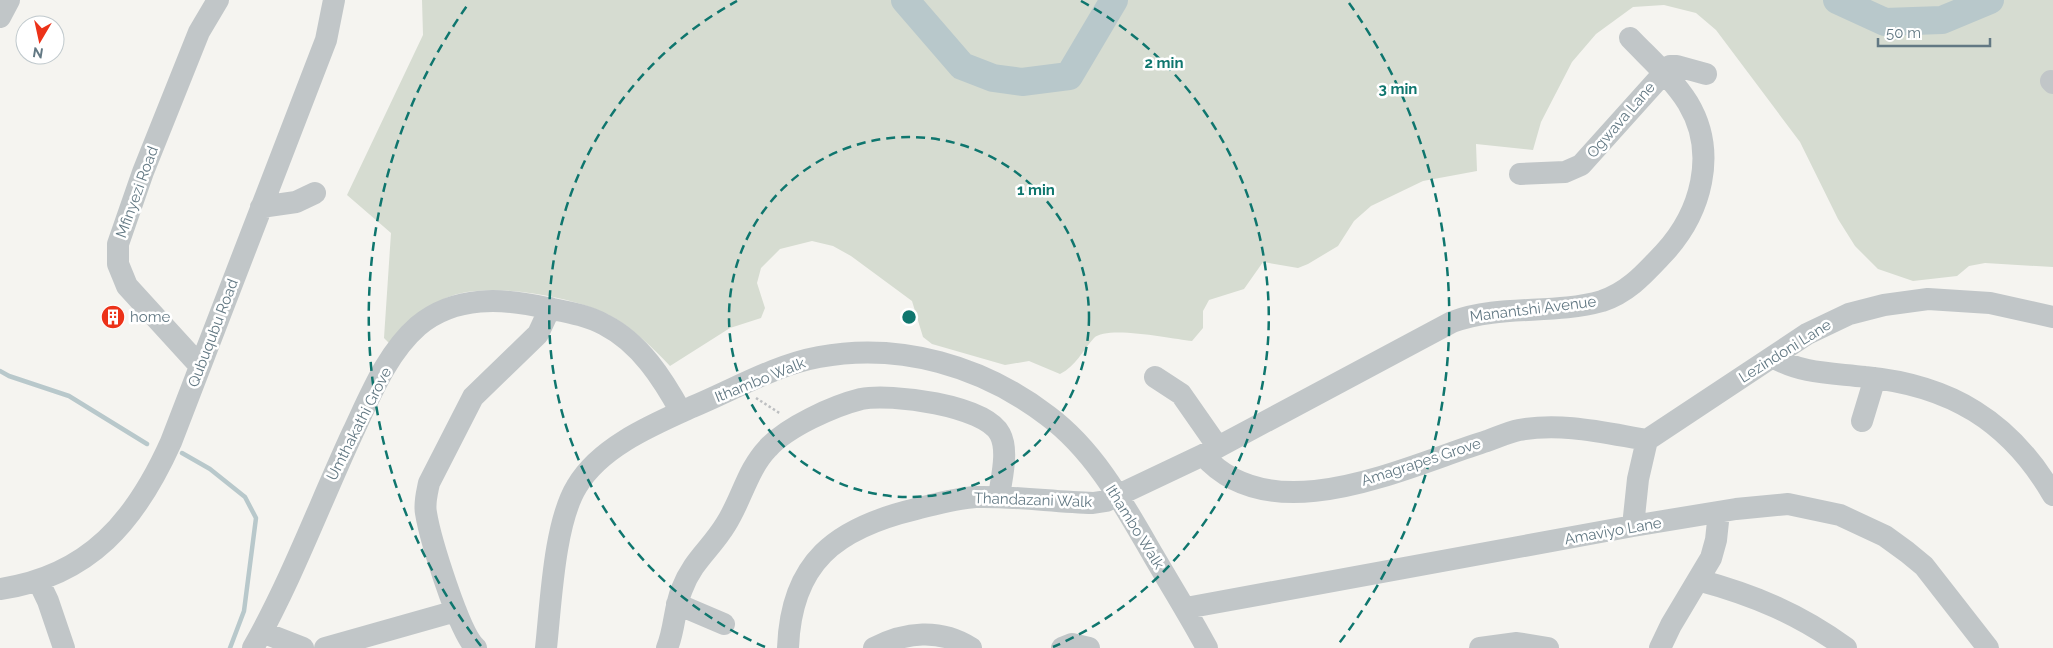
<svg xmlns="http://www.w3.org/2000/svg" width="2053" height="648" viewBox="0 0 2053 648" font-family="Raleway,sans-serif">
	<rect width="100%" height="100%" fill="#f5f4f0"/>
	<path fill="#d6dcd1" d="M 422,0 L 2053,0 L 2053,267 L 1985,263 L 1969,266 L 1957,276 L 1913,281 L 1878,269 L 1855,246 L 1838,219 L 1800,142 L 1716,30 L 1696,13 L 1664,5 L 1633,7 L 1596,34 L 1572,62 L 1541,122 L 1533,150 L 1476,144 L 1477,171 L 1423,181 L 1371,206 L 1354,221 L 1338,246 L 1308,264 L 1298,268 L 1263,262 L 1244,289 L 1209,300 L 1203,311 L 1203,328 L 1192,341 C 1172,339 1107,325 1094,338 C 1082,351 1076,366 1060,374 L 1029,361 L 1005,365 L 932,344 L 923,337 L 912,301 L 851,256 L 833,246 L 812,241 L 780,249 L 761,268 L 757,283 L 765,308 L 761,318 L 730,328 L 670,366 C 652,347 632,327 609,315 C 573,296 484,280 446,298 C 429,306 405,330 389,343 L 384,338 L 391,233 L 347,195 L 423,35 Z"/>
	<g fill="none" stroke-linecap="round" stroke-linejoin="round">
		<path stroke="#b8c8cb" stroke-width="4.5" d="M 0,371 L 9,376 L 69,396 L 147,444
			M 182,453 L 210,469 L 245,497 L 256,518 L 244,611 L 230,648"/>
		<path stroke="#b8c8cb" stroke-width="28" d="M 905,0 L 962,66 L 993,78 L 1022,82 L 1069,76 L 1114,0
			M 1837,0 L 1885,22 L 1942,20 L 1990,0"/>
		<path stroke="#bdbfc1" stroke-width="2.5" stroke-dasharray="2.5 2.5" stroke-linecap="butt" d="M 756,398 L 781,414"/>
		<path stroke="#c1c6c8" stroke-width="22" d="M 0,17 L 9,0
			M 2051,81 L 2053,83
			M 1520,174 L 1565,172 L 1581,165 L 1670,66 L 1677,66 L 1706,74
			M 261,207 L 296,202 L 315,193
			M 1773,357 C 1801,374 1833,373 1865,377 C 1950,385 2010,421 2053,495
			M 200,366 L 127,286 L 118,264 L 118,244 L 143,172 L 199,32 L 218,0
			M 1155,377 L 1181,394 L 1218,447
			M 1862,421 L 1875,378
			M 1203,455 C 1272,534 1406,466 1487,441 C 1498,437 1509,432 1519,430 C 1562,422 1605,433 1647,440
			M 1633,526 L 1638,479 L 1647,440 L 1807,334 L 1849,314 L 1884,305 L 1928,299 L 1990,303 L 2053,317
			M 38,580 L 48,601 L 64,648
			M 1698,580 C 1754,595 1799,614 1846,648
			M 0,589 C 90,576 136,520 171,442 L 326,40 L 334,0
			M 677,604 L 724,624
			M 1186,608 L 1633,526 L 1736,509 L 1788,504 L 1840,515 L 1885,536 L 1907,552 L 1924,566 L 1988,648
			M 262,632 L 303,648
			M 253,648 C 292,579 320,503 353,432 C 370,396 387,353 418,326 C 455,295 503,298 547,308 C 567,312 587,315 605,325 C 640,343 663,379 681,412
			M 325,648 L 456,611
			M 476,648 C 459,633 430,538 426,513 C 424,503 427,493 429,483 L 473,397 L 538,334 L 550,308
			M 546,648 C 551,603 554,523 577,486 C 600,447 652,425 692,407 C 733,390 775,365 819,357 C 900,342 983,366 1048,416 C 1095,451 1124,505 1153,555 C 1171,586 1190,616 1207,648
			M 667,648 C 675,629 674,608 682,589 C 693,560 711,549 726,524 C 742,499 747,470 768,448 C 787,427 833,406 861,399 C 890,393 985,405 1000,434 C 1009,451 1001,479 999,497
			M 788,648 C 791,562 836,528 916,509 C 936,504 956,498 976,497 C 1015,496 1054,502 1093,503 L 1106,501 L 1203,455 L 1452,322 C 1500,304 1553,315 1602,301 C 1629,292 1645,273 1664,253 C 1701,213 1718,153 1688,103 C 1673,79 1650,59 1630,38
			M 874,648 C 905,632 940,628 971,648
			M 1062,648 L 1072,644 L 1089,648
			M 1480,648 L 1517,643 L 1548,648
			M 1660,648 L 1671,625 L 1711,558 L 1716,540 L 1719,512"/>
	</g>
	<g fill="none" stroke="#0f766e" stroke-width="2.5" stroke-dasharray="9 6">
		<circle cx="909" cy="317" r="180"/>
		<path d="M765 647A360 360 0 0 1 737 1M1081 1A360 360 0 0 1 1053 647"/>
		<path d="M481 646A540 540 0 0 1 469 3M1349 3A540 540 0 0 1 1337 646"/>
	</g>
	<defs>
		<g id="building-disc" transform="scale(1.25)"><circle r="9.5" fill="#ec3219" stroke="#fff"/><path d="M-4-6H4V6H1V3H-1V6H-4ZM-2.5-4.3h1.7v1.8h-1.7ZM.8-4.3h1.7v1.8H.8ZM-2.5-1h1.7V.8h-1.7ZM.8-1h1.7V.8H.8Z" fill="#fff"/></g>
	</defs>
	<g fill-rule="evenodd">
		<use href="#building-disc" x="113" y="317"/>
	</g>
	<g text-anchor="middle" dominant-baseline="central" stroke-width="5" stroke-linejoin="round" paint-order="stroke">
		<g font-size="15" fill="#627883" stroke="#fff">
			<text transform="translate(1621 120) rotate(-49)">Ogwava Lane</text>
			<text transform="translate(137 192) rotate(-70)">Mfinyezi Road</text>
			<text transform="translate(1533 309) rotate(-7)">Manantshi Avenue</text>
			<text transform="translate(213 333) rotate(-69)">Qubuqubu Road</text>
			<text transform="translate(1785 351) rotate(-32)">Lezindoni Lane</text>
			<text transform="translate(760 380) rotate(-22)">Ithambo Walk</text>
			<text transform="translate(359 424) rotate(-63)">Umthakathi Grove</text>
			<text transform="translate(1421 462) rotate(-18)">Amagrapes Grove</text>
			<text transform="translate(1033 500) rotate(2)">Thandazani Walk</text>
			<text transform="translate(1135 527) rotate(58)">Ithambo Walk</text>
			<text transform="translate(1613 531) rotate(-10)">Amaviyo Lane</text>
		</g>
		<g font-size="15" fill="#627883" stroke="#fff" text-anchor="start">
			<text x="130" y="317">home</text>
		</g>
	</g>
	<circle cx="909" cy="317" r="8" fill="#0f766e" stroke="#fff" stroke-width="2.5"/>
	<g font-size="15" text-anchor="middle" font-weight="bold" fill="#0f766e" stroke="#fff" stroke-width="5" stroke-linejoin="round" paint-order="stroke">
		<text x="1164" y="68">2 min</text>
		<text x="1398" y="94">3 min</text>
		<text x="1036" y="195">1 min</text>
	</g>
	<g transform="translate(40 40) rotate(189)"><circle r="24" fill="#ffffff" stroke="#c0c9cd"/>
	<path d="M0-4L9 19L0 12L-9 19Z" fill="#ec3219"/>
	<text y="-8" font-size="14" font-weight="bold" text-anchor="middle" fill="#627883">N</text>
	</g>
	<path d="M1878 38v8h112v-8" fill="none" stroke="#627883" stroke-width="2.5"/>
	<text x="1886" y="38" font-size="15" fill="#627883" stroke="#ffffff" stroke-width="4" paint-order="stroke">50 m</text>
</svg>
